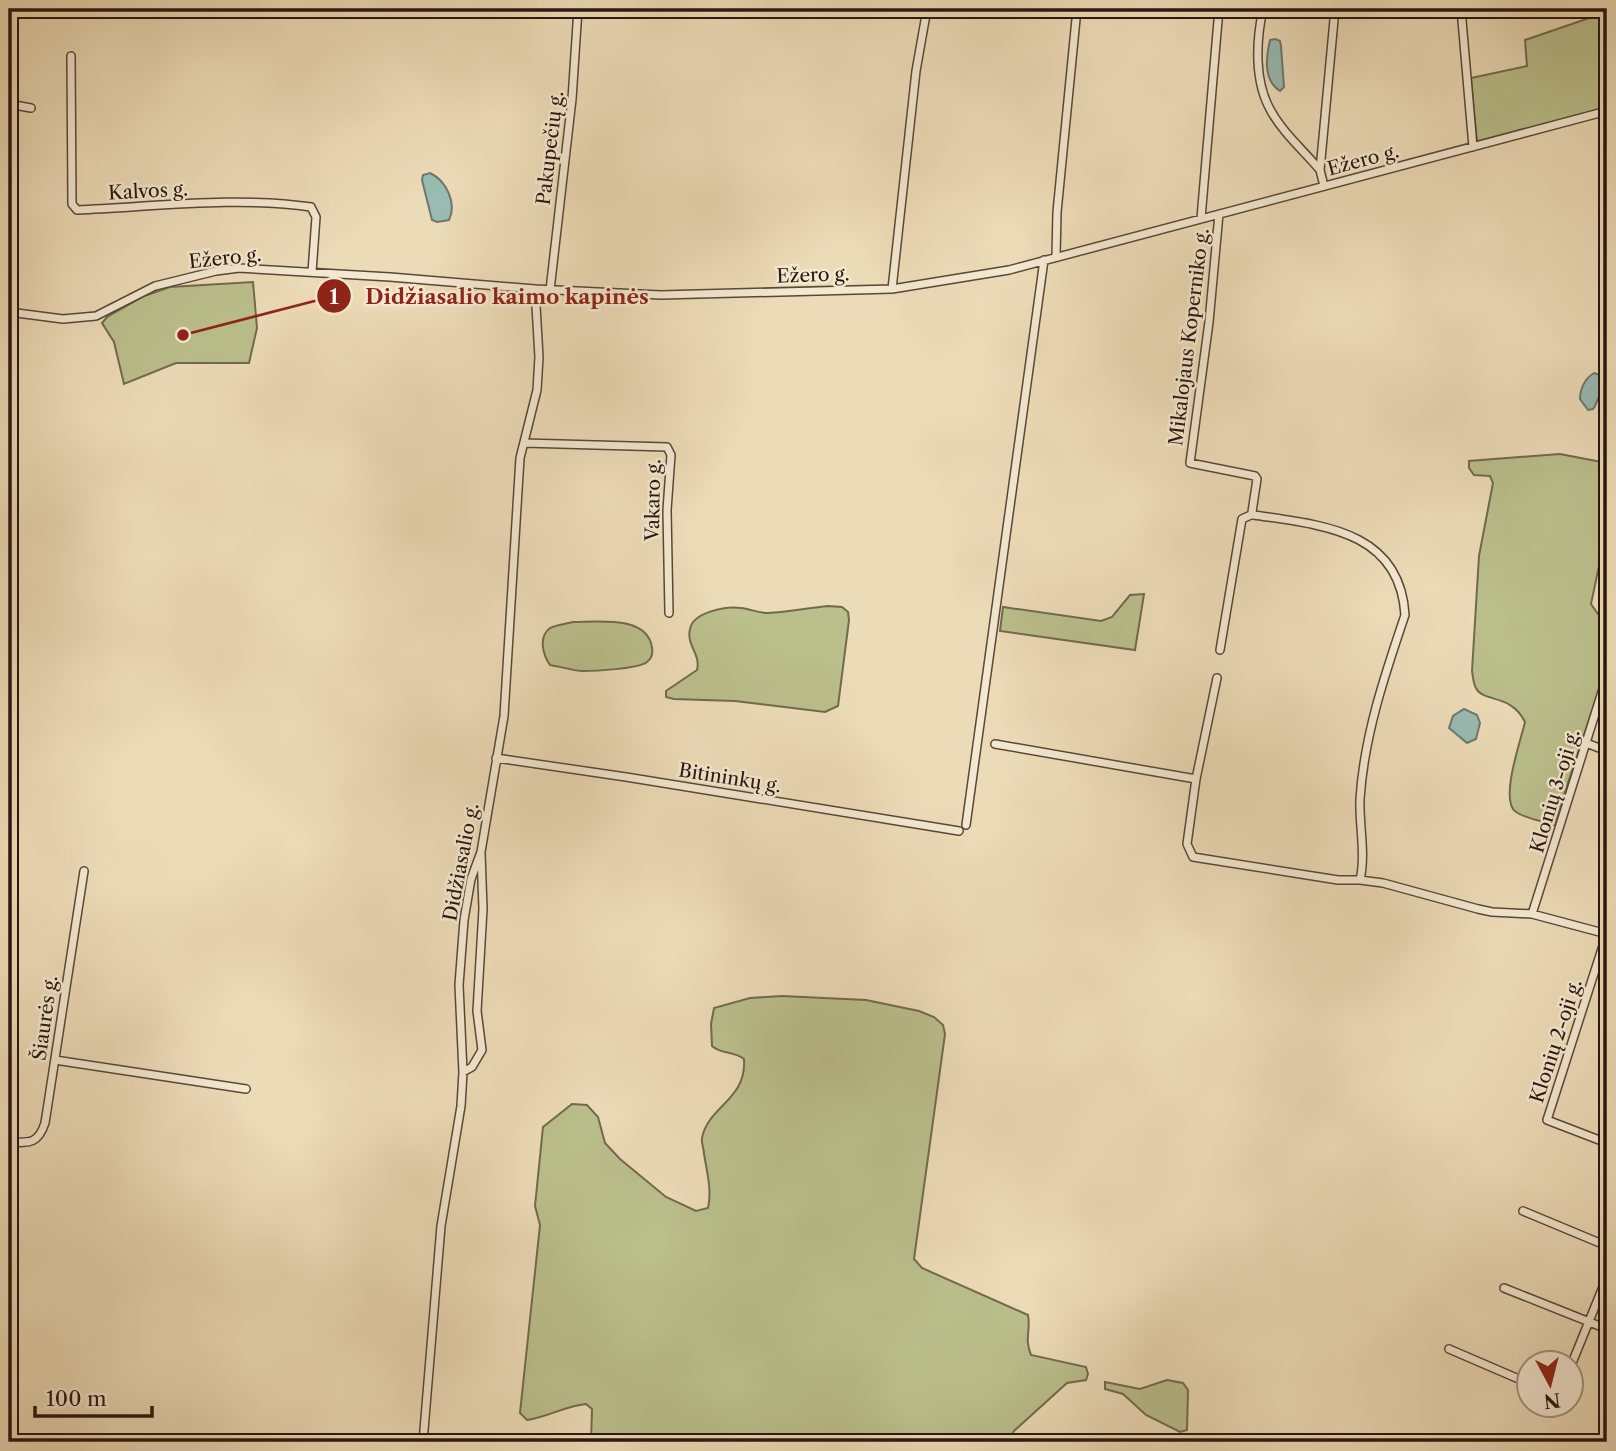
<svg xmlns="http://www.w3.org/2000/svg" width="1616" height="1451" viewBox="0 0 1616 1451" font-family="'Libre Caslon Text',serif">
	<rect width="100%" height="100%" fill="#ecdbb7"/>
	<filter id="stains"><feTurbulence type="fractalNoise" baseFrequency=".00286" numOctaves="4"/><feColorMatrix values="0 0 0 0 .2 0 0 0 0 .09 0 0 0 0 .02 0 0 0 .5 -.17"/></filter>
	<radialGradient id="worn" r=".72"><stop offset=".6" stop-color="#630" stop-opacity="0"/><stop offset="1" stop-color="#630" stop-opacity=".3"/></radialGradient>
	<path fill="#babf8c" stroke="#726a4e" stroke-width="2" d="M 1595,16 L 1607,22 L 1607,107 L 1477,142 L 1471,78 L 1527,66 L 1525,40 Z
		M 253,282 L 257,328 L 249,363 L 176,363 L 124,384 L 114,342 L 102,323 L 107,317 L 144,296 L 170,287 Z
		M 1560,454 L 1607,463 L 1607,528 L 1591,604 L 1598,614 L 1607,616 L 1607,666 L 1554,825 C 1543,821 1526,819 1516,812 C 1499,801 1521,740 1525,722 C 1511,693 1483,703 1476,688 C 1473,683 1473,676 1472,671 L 1479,556 L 1493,483 L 1490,476 L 1474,475 L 1469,468 L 1469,461 Z
		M 1144,594 L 1135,650 L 1000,631 L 1003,607 L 1101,621 L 1112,617 L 1130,595 Z
		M 828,606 L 842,607 L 848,612 L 849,620 L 838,706 L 825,712 L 735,701 L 674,699 L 666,697 L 666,691 L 697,670 C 701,654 686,645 690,629 C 693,612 726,606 741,608 C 750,609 759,613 768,613 C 788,612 808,608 828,606 Z
		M 573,622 C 597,622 648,615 652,648 C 653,654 651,659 647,662 C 638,669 594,671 582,671 C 571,670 561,667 550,665 C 543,655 538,637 550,628 C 555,625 566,624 573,622 Z
		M 782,996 L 866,1000 L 919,1011 L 934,1017 L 943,1025 L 945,1034 L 914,1259 L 922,1268 L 1028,1315 C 1031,1331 1024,1338 1031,1355 L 1086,1367 L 1088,1374 L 1086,1380 L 1067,1383 L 1014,1431 L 1008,1442 L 591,1442 L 592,1409 L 586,1404 C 565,1406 548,1417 527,1420 L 520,1413 L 540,1225 L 535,1206 L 543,1127 L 572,1104 L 587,1105 L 598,1117 L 605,1143 L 620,1159 L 666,1197 L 696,1211 L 708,1208 C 712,1190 707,1172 704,1154 C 704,1149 701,1142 702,1138 C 708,1106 747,1100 744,1059 C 732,1050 722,1055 712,1046 L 711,1024 L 714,1008 L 750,998 Z
		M 1167,1380 L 1183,1383 L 1188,1390 L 1187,1430 L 1180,1432 L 1146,1415 L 1123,1394 L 1105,1389 L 1105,1382 L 1140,1389 Z"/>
	<path fill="#99bbb2" stroke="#6c7971" stroke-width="2" d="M 1275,39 L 1280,41 L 1281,46 L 1284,87 L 1280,91 C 1263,80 1266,58 1270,40 Z
		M 430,173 C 447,181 457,204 449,220 L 437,222 L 432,220 L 422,180 L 423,175 Z
		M 1594,373 L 1603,376 L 1603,387 L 1595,406 L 1593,409 L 1588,410 L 1580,399 C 1580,389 1585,378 1594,373 Z
		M 1464,709 L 1477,715 L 1480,723 L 1476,739 L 1467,743 L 1449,728 L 1453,716 Z"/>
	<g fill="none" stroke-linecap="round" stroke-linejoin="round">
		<g stroke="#5a4739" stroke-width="10">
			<path id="minor" d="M 1263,9 C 1256,41 1254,82 1271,111 C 1283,133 1304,151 1320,170
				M 1461,9 L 1473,147
				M 71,56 L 72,204 L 77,210 C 153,207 236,196 311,207 L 316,217 L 312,272
				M 9,104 L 31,108
				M 1324,186 L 1320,170 L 1335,9
				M 1219,214 L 1209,322 L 1190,463 L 1255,476 L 1257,479 L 1252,512 L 1254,515 C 1321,525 1400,530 1405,615 C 1385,674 1364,736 1360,799 C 1359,826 1366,853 1360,880
				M 1201,218 L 1219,9
				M 1056,256 L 1057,212 L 1077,9
				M 892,289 L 916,71 L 927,9
				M 550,290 L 572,99 L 578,9
				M 9,312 L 63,319 L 96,316 L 155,286 L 216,271 L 239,268 L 390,277 L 535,289 L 661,295 L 892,289 L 1009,270 L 1607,111
				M 524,443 L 667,447 L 671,455 L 667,510 L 669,613
				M 1220,650 L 1242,519 L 1253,514
				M 1217,678 L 1196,779 L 1187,844 L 1193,857 L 1338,880 L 1360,880 L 1383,883 L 1478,909 L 1492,912 L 1532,914 L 1607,934
				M 1586,743 L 1607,751
				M 995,744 L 1196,779
				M 496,758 L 626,777 L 959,831
				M 966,825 L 1044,260
				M 1532,914 L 1607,676
				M 1607,933 L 1547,1120 L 1607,1143
				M 55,1060 L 246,1089
				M 463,1072 L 472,1067 L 482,1050 L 477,1011 L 483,909 L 481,853
				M 9,1142 C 30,1143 38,1144 45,1123 L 84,871
				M 1523,1211 L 1607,1246
				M 1504,1288 L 1607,1329
				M 1449,1349 L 1528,1383
				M 1570,1368 L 1607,1277
				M 423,1442 L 441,1226 L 461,1106 L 463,1072 L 459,985 L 464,920 L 471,879 L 481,852 L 504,716 L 520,458 L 537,390 L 539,357 L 535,289"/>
		</g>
		<use href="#minor" stroke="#f3e8d0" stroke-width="7"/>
	</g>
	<g text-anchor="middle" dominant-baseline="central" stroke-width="5" stroke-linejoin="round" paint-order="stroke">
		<g font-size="19" fill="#29160f" stroke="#f3e8d0">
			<text transform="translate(550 148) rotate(-83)">Pakupečių g.</text>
			<text transform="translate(1363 160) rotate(-15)">Ežero g.</text>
			<text transform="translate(148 191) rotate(-3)">Kalvos g.</text>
			<text transform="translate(225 258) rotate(-6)">Ežero g.</text>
			<text transform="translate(813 275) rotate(-2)">Ežero g.</text>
			<text transform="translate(1189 337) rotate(-83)">Mikalojaus Koperniko g.</text>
			<text transform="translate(653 500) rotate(-89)">Vakaro g.</text>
			<text transform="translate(730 778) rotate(9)">Bitininkų g.</text>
			<text transform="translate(1555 791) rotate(-73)">Klonių 3-oji g.</text>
			<text transform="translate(461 862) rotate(-79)">Didžiasalio g.</text>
			<text transform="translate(45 1018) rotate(-82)">Šiaurės g.</text>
			<text transform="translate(1556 1041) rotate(-72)">Klonių 2-oji g.</text>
		</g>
	</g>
	<path fill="none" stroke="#8f2418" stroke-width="2.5" d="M183 335L334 296"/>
	<g fill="#8f2418" stroke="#f3e8d0" stroke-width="2.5">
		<circle cx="183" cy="335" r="7"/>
		<circle cx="334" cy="296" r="18"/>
	</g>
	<g font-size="21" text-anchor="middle" font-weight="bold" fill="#fff">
		<text x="334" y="304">1</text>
	</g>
	<g font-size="21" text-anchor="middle" font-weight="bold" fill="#8f2418" stroke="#f3e8d0" stroke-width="5" stroke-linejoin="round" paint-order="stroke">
		<text x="507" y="304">Didžiasalio kaimo kapinės</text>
	</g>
	<rect width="1616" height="1451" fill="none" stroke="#ecdbb7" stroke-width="35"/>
	<rect x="10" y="10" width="1595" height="1430" fill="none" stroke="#29160f" stroke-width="3.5"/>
	<rect x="18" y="18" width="1581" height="1416" fill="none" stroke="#29160f" stroke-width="2"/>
	<g transform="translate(1550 1384) rotate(173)"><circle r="33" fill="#f3e8d0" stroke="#a29483" stroke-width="2"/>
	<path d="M0-5L12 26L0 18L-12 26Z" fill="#8f2418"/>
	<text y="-10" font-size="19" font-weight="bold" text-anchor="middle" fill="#29160f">N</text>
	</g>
	<path d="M35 1406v10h117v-10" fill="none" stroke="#29160f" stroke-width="3.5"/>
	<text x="46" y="1406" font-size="21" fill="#29160f" stroke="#f3e8d0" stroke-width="5" paint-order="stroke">100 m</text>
	<rect width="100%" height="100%" filter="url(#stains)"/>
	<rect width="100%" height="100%" fill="url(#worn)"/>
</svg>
